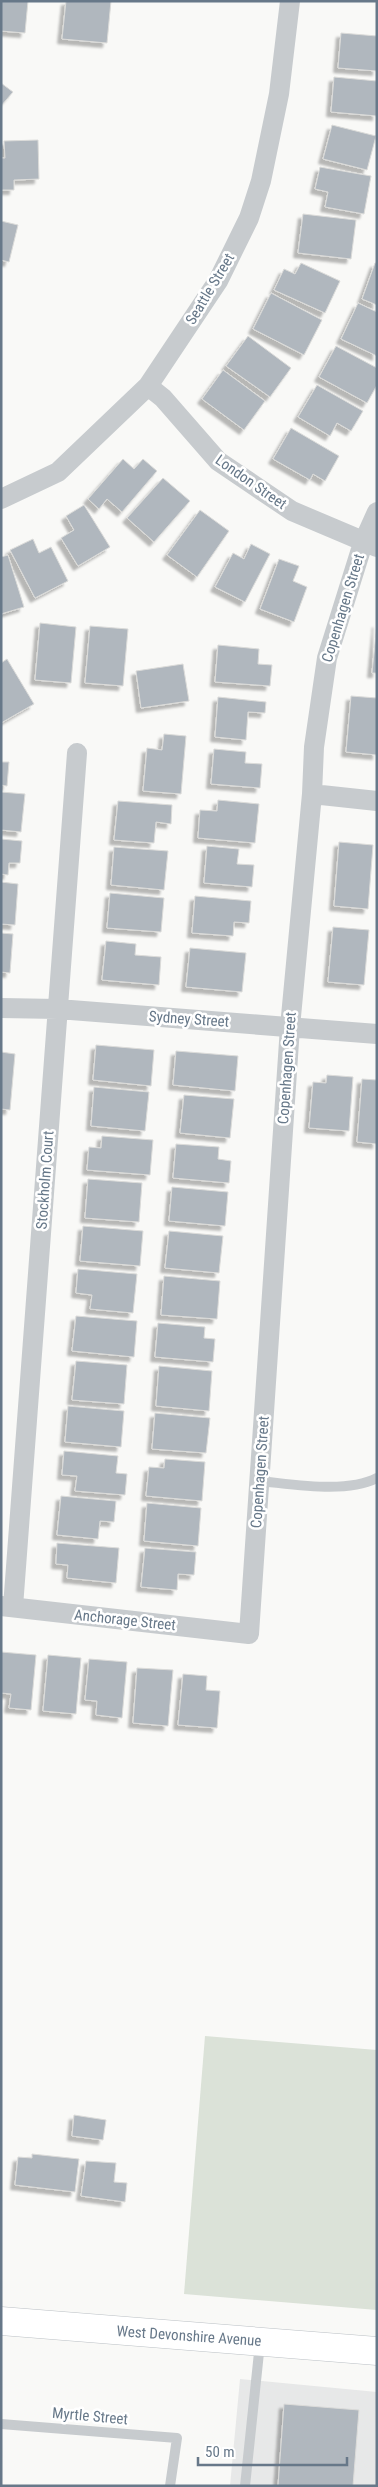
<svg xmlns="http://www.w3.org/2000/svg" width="378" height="2487" viewBox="0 0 378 2487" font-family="'Roboto Condensed',sans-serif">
	<defs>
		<filter id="shadow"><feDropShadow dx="-4.5" dy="4.5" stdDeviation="1" flood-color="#0004"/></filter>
	</defs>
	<rect width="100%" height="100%" fill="#f9f9f7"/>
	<path fill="#e7e8e8" d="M 240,2379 L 377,2392 L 377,2486 L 230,2486 Z"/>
	<path fill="#dbe2d8" d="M 205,2036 L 377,2050 L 377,2310 L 184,2294 Z"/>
	<path fill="#b0b7be" stroke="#dbdbd9" filter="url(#shadow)" d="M 1,1 L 28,1 L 25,33 L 1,31 Z
		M 66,1 L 111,1 L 107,43 L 62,39 Z
		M 341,33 L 377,36 L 377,71 L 338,68 Z
		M 334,77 L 377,81 L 377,116 L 331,112 Z
		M 1,83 L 13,92 L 1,106 Z
		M 332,125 L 376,136 L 367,170 L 323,159 Z
		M 38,140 L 39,179 L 14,180 L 14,190 L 1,190 L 1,158 L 5,158 L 4,141 Z
		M 320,167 L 371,176 L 364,214 L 325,207 L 328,192 L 315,189 Z
		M 303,214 L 356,220 L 351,259 L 298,253 Z
		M 1,221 L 18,225 L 9,262 L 1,260 Z
		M 301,263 L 340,281 L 325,313 L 274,290 L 284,269 L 295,274 Z
		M 375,263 L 377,263 L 377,305 L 362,299 Z
		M 271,293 L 322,320 L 304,355 L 253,329 Z
		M 358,303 L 377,312 L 377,356 L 341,339 Z
		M 248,336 L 291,368 L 270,397 L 226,366 Z
		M 336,346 L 377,368 L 377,385 L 367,403 L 319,377 Z
		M 223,370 L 265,401 L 244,430 L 202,399 Z
		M 317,385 L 363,411 L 351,431 L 337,423 L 330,436 L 298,417 Z
		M 291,428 L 339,456 L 325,481 L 313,474 L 310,480 L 273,459 Z
		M 123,459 L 134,469 L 143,459 L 157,471 L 122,512 L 107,499 L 99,509 L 88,499 Z
		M 163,478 L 190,501 L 154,542 L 127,518 Z
		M 84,505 L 110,547 L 78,566 L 61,538 L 74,530 L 66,516 Z
		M 200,510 L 229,531 L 197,577 L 167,555 Z
		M 33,539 L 39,553 L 51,547 L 68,581 L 35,598 L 10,550 Z
		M 251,544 L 270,554 L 245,602 L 215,587 L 233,553 L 244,559 Z
		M 8,555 L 24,607 L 1,614 L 1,557 Z
		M 279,559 L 299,566 L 293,581 L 307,587 L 294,622 L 260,609 Z
		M 40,623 L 76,627 L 71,683 L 35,680 Z
		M 377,623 L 377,673 L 372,673 Z
		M 90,626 L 128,629 L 123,686 L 85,683 Z
		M 218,645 L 259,649 L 258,664 L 272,665 L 270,686 L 215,682 Z
		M 7,659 L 34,704 L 1,723 L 1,663 Z
		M 183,664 L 189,701 L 141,708 L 136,671 Z
		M 351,696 L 377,698 L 377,755 L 346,752 Z
		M 218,697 L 266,702 L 265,713 L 248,712 L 246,740 L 215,737 Z
		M 164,734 L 186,736 L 181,794 L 143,791 L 147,748 L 162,750 Z
		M 214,749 L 246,752 L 245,763 L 262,764 L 260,788 L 211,784 Z
		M 1,762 L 9,762 L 7,786 L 1,785 Z
		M 1,792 L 25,794 L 21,832 L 1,830 Z
		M 218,800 L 259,804 L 255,843 L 198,838 L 200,810 L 217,811 Z
		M 118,801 L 172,805 L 171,824 L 156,822 L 154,843 L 114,840 Z
		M 1,839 L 22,841 L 20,863 L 9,863 L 8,875 L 1,874 Z
		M 339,842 L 373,845 L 368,909 L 334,906 Z
		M 207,846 L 239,849 L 237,864 L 254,865 L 252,887 L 204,883 Z
		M 114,847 L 168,851 L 164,890 L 111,885 Z
		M 1,882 L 18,884 L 15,925 L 1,924 Z
		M 110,893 L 164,898 L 161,932 L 107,928 Z
		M 195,896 L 251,901 L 249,923 L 234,922 L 233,936 L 192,933 Z
		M 333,927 L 369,930 L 364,985 L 328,982 Z
		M 1,933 L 13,934 L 10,973 L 1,972 Z
		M 106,941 L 136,944 L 135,955 L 161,957 L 159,985 L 102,980 Z
		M 190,948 L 246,953 L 242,992 L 186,987 Z
		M 96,1045 L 154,1050 L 151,1086 L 93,1080 Z
		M 176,1051 L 238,1056 L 235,1091 L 173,1085 Z
		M 1,1052 L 15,1054 L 10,1110 L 1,1109 Z
		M 327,1075 L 353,1077 L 349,1131 L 309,1128 L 313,1082 L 326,1083 Z
		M 362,1079 L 377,1080 L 377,1144 L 357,1142 Z
		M 94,1087 L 149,1092 L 145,1131 L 91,1126 Z
		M 184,1095 L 234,1099 L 230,1138 L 180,1133 Z
		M 102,1136 L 153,1140 L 150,1175 L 87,1170 L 89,1147 L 101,1148 Z
		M 176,1144 L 219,1147 L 218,1159 L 231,1161 L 229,1183 L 173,1178 Z
		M 88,1179 L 142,1183 L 139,1222 L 85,1218 Z
		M 172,1187 L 228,1192 L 225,1226 L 169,1221 Z
		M 83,1226 L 143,1231 L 140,1266 L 80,1261 Z
		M 169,1231 L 223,1236 L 219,1273 L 165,1268 Z
		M 78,1269 L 137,1274 L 133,1313 L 90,1309 L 92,1295 L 76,1293 Z
		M 164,1276 L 220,1281 L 217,1319 L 161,1315 Z
		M 76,1316 L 137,1321 L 134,1357 L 72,1351 Z
		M 158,1323 L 205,1327 L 204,1338 L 215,1339 L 213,1362 L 155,1357 Z
		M 76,1361 L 127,1365 L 124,1404 L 72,1400 Z
		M 159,1366 L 212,1371 L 209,1411 L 156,1406 Z
		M 68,1406 L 124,1411 L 121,1447 L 65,1442 Z
		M 155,1413 L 210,1418 L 206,1453 L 152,1449 Z
		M 64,1451 L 118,1456 L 116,1473 L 127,1474 L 125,1495 L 75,1491 L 77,1476 L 62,1475 Z
		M 165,1459 L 205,1462 L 202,1501 L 146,1496 L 149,1467 L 164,1468 Z
		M 61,1496 L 116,1501 L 114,1522 L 100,1521 L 98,1539 L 57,1535 Z
		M 147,1503 L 201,1508 L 198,1546 L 144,1541 Z
		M 57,1543 L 119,1548 L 116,1583 L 67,1578 L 68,1565 L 56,1564 Z
		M 145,1548 L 196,1552 L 194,1575 L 178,1574 L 177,1590 L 141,1587 Z
		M 1,1652 L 36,1655 L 31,1710 L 9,1708 L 11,1694 L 1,1693 Z
		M 48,1655 L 81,1658 L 76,1714 L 43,1711 Z
		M 89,1659 L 127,1662 L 122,1718 L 96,1715 L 97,1701 L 85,1700 Z
		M 137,1668 L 173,1670 L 168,1726 L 133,1723 Z
		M 183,1674 L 207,1676 L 206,1690 L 220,1691 L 217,1728 L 178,1725 Z
		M 74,2115 L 106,2120 L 103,2140 L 72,2136 Z
		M 32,2154 L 79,2159 L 75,2192 L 15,2185 L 18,2157 L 32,2158 Z
		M 86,2161 L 116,2163 L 114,2182 L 127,2183 L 125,2202 L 81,2196 Z
		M 284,2404 L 359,2410 L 353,2486 L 278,2486 Z"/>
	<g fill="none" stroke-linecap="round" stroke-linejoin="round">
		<g stroke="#bbc0c5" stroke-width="29">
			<path id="secondary" d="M 1,2321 L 377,2351"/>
		</g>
		<path stroke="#c7cbce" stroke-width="10" d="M 259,1481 C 292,1484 347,1494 377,1478
			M 1,2424 L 177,2438 L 170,2486
			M 245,2486 L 260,2343"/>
		<path stroke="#c7cbce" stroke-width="20" d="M 148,386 L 163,398 L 218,461 L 292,511 L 377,547
			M 1,499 L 58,472 L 148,386 L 218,281 L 249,218 L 261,181 L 279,94 L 290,1
			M 312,794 L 377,801
			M 1,1008 L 58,1009 L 377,1034
			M 1,1606 L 249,1634 L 290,1027 L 312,794 L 314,747 L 327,658 L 363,543 L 377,512
			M 13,1607 L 77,753"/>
		<use href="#secondary" stroke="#fff" stroke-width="28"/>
	</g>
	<g text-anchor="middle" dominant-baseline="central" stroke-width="5" stroke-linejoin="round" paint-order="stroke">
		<g font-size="15" fill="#677889" stroke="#fff">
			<text transform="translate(210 289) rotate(-59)">Seattle Street</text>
			<text transform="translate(251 482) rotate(35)">London Street</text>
			<text transform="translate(343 608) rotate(-73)">Copenhagen Street</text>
			<text transform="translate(189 1019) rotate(4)">Sydney Street</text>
			<text transform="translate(287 1068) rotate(-86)">Copenhagen Street</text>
			<text transform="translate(45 1180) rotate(-86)">Stockholm Court</text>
			<text transform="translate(260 1472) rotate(-86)">Copenhagen Street</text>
			<text transform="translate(125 1620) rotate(6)">Anchorage Street</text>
			<text transform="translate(189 2336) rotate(4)">West Devonshire Avenue</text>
			<text transform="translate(90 2416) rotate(5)">Myrtle Street</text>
		</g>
	</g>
	<rect width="378" height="2487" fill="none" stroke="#677889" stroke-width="5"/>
	<path d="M198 2457v8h149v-8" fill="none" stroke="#677889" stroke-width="2.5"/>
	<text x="205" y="2457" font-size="15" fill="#677889" stroke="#ffffff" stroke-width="4" paint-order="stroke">50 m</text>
</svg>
